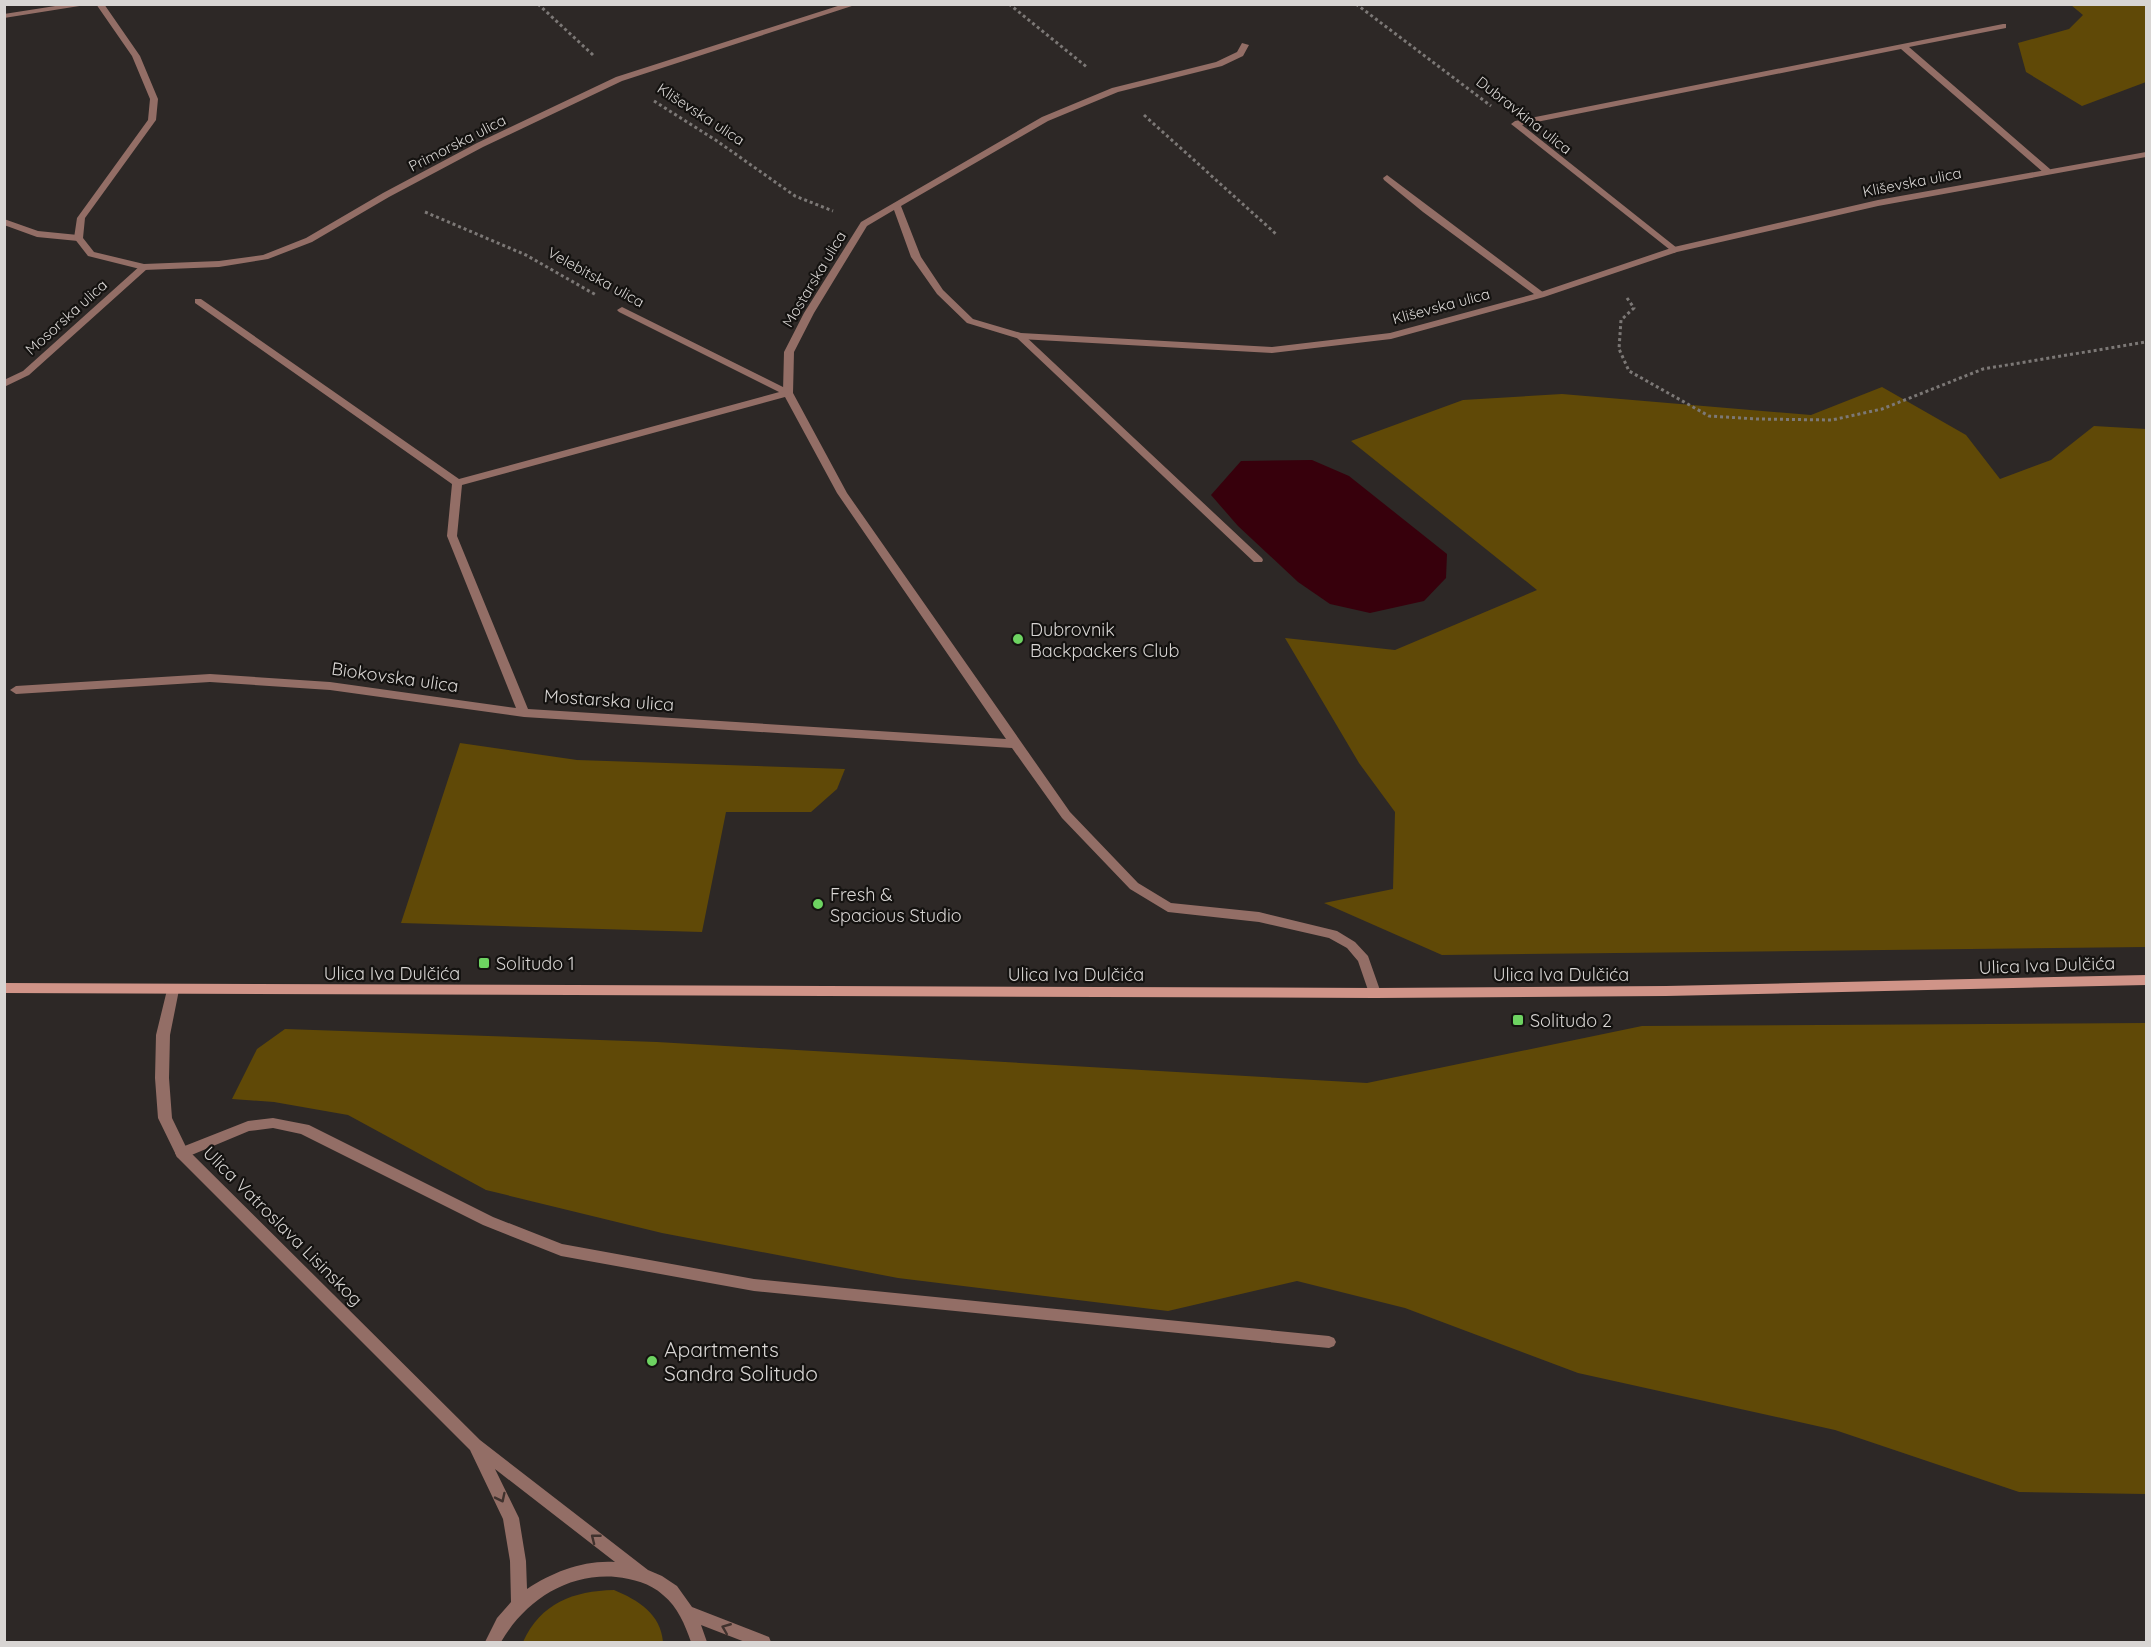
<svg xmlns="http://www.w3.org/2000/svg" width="2151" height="1647" viewBox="0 0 2151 1647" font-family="Quicksand,sans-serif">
	<rect width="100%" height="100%" fill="#2d2826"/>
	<path fill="#604907" d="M 2071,5 L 2146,5 L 2146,82 L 2082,106 L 2026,72 L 2018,43 L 2069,29 L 2083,15 Z
		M 1882,387 L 1966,435 L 2000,479 L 2051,460 L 2094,426 L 2146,429 L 2146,947 L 1442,955 L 1324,903 L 1393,889 L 1395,812 L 1359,763 L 1285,638 L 1395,650 L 1537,590 L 1351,441 L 1463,400 L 1562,394 L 1811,415 Z
		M 460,743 L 577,760 L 845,769 L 837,789 L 811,812 L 726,812 L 702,932 L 401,923 Z
		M 2146,1023 L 2146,1494 L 2019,1492 L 1835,1430 L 1578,1373 L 1405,1308 L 1297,1281 L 1168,1311 L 898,1278 L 662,1233 L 486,1190 L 348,1115 L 274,1102 L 232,1099 L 257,1049 L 285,1029 L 657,1042 L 1367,1083 L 1642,1026 Z
		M 614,1590 C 638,1600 661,1614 663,1642 L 523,1642 C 541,1603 573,1591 614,1590 Z"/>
	<path fill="#37000c" d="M 1312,460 L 1349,476 L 1447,554 L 1446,578 L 1424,601 L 1370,613 L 1330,604 L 1298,582 L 1238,526 L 1211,495 L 1241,461 Z"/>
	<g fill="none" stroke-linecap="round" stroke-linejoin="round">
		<path stroke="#7c7876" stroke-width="3" stroke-dasharray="3 3" stroke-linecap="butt" d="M 538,4 L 593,55
			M 1009,4 L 1088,68
			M 1356,4 L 1491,106
			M 654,101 L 717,141 L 795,196 L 833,211
			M 1144,115 L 1276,234
			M 425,212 L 526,255 L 596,295
			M 1627,298 L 1634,308 L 1621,320 L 1619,349 L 1629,371 L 1709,416 L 1757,419 L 1832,420 L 1882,409 L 1983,369 L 2146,342"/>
		<path fill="#936e66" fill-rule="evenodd" d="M 2003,24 L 2006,24 L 2006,28 L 1909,47 L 2050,169 L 2050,173 L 2044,173 L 1901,49 L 1522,125 L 1677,248 L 1679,250 L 1674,253 L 1511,124 L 1515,121 Z
			M 1387,175 L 1544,293 L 1544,297 L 1538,297 L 1423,212 L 1384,180 L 1383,178 Z
			M 4,219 L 38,231 L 78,235 L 82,238 L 78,241 L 37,237 L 4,225 Z
			M 144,264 L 149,267 L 147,269 L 29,375 L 4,387 L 4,380 L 23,371 L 141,265 Z
			M 622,307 L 791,391 L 793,393 L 791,395 L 785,395 L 619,312 L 617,310 Z
			M 1020,333 L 1023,334 L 1262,558 L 1263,560 L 1262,562 L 1254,562 L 1017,338 L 1017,334 Z
			M 273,1118 L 309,1125 L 493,1217 L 562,1244 L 754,1279 L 1329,1336 L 1334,1338 L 1336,1342 L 1334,1346 L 1329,1348 L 754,1291 L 561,1256 L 483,1225 L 301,1134 L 273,1128 L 249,1131 L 182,1159 L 177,1157 L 175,1153 L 177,1149 L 248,1121 Z"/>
		<path fill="#936e66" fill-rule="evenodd" d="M 68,4 L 92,4 L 4,18 L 4,14 Z
			M 96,4 L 104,4 L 140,56 L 158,99 L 156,120 L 85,218 L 83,238 L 94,252 L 144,264 L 219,261 L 263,255 L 306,238 L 383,193 L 477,143 L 616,77 L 844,4 L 858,4 L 622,81 L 483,147 L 389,197 L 312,242 L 268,259 L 219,267 L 144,270 L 88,256 L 74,238 L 77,218 L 148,120 L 150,99 L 132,56 Z
			M 1242,43 L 1249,45 L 1243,56 L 1222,66 L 1118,92 L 1048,121 L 901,206 L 921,257 L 943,290 L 973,319 L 1021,333 L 1272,347 L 1390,333 L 1538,293 L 1674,247 L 1878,200 L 2146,152 L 2146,157 L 1878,206 L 1677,252 L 1544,297 L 1391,339 L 1272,353 L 1020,339 L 967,323 L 937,294 L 911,257 L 894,210 L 867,226 L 814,313 L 794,352 L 793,393 L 847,493 L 1070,812 L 1138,883 L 1171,903 L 1259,912 L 1337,931 L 1355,942 L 1368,956 L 1381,993 L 1380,996 L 1370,996 L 1369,993 L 1358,961 L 1347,948 L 1329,938 L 1259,922 L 1168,912 L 1130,889 L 1062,818 L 1012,748 L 524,717 L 330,690 L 210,682 L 16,694 L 10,690 L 16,686 L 210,674 L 330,682 L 516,708 L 447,536 L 452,484 L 195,303 L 195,299 L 201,299 L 459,479 L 783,391 L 784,352 L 804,313 L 861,222 L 1042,117 L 1112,88 L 1216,62 L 1237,52 ZM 785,397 L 837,493 L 1006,739 L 528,709 L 457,536 L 462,485 Z
			M 173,985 L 178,987 L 179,990 L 170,1035 L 169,1078 L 172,1118 L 187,1149 L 480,1440 L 648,1570 L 662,1576 L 677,1586 L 692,1607 L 769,1637 L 771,1642 L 745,1642 L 701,1625 L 707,1642 L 691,1642 C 685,1625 678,1607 663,1595 C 650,1583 633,1579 616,1577 C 567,1573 525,1601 501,1642 L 485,1642 L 497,1618 L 511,1602 L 510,1561 L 503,1519 L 470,1450 L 177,1157 L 158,1118 L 155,1078 L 156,1035 L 167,990 L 168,987 ZM 495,1469 L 615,1562 C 583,1560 553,1572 527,1589 L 526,1561 L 519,1518 Z"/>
		<path fill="#d09488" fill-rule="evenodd" d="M 2146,975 L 2146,985 L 1666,996 L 1375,998 L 4,993 L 4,983 L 1375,988 L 1666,986 Z"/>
	</g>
	<defs><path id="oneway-chevron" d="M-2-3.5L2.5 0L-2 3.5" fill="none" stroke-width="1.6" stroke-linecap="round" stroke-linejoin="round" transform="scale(1.5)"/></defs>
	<g stroke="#40322e">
		<use href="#oneway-chevron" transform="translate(501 1498) rotate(64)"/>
		<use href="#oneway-chevron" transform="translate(595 1538) rotate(-142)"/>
		<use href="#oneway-chevron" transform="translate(726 1628) rotate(-158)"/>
	</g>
	<g fill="#6dd361" stroke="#141210" stroke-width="2">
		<circle cx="1018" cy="639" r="6"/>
		<circle cx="818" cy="904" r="6"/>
		<rect x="478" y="957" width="12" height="12" rx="3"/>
		<rect x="1512" y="1014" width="12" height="12" rx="3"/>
		<circle cx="652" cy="1361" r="6"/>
	</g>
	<g text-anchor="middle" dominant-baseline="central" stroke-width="4.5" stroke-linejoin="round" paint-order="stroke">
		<g font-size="15" fill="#d8d5d3" stroke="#141210">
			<text transform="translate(701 114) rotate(33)">Kliševska ulica</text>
			<text transform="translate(1524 115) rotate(38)">Dubravkina ulica</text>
			<text transform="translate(457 143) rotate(-27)">Primorska ulica</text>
			<text transform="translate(1912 182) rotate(-11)">Kliševska ulica</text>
			<text transform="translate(596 277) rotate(29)">Velebitska ulica</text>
			<text transform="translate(814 279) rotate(-59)">Mostarska ulica</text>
			<text transform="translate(1441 306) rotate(-15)">Kliševska ulica</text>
			<text transform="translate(66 317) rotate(-42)">Mosorska ulica</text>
		</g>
		<g font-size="18" fill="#d8d5d3" stroke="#141210" text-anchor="start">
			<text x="1030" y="629">Dubrovnik<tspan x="1030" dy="21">Backpackers Club</tspan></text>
			<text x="830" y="894">Fresh &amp;<tspan x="830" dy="21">Spacious Studio</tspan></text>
			<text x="496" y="963">Solitudo 1</text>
			<text x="1530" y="1020">Solitudo 2</text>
		</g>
		<g font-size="18" fill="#d8d5d3" stroke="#141210">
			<text transform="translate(395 677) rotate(8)">Biokovska ulica</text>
			<text transform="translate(609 700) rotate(4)">Mostarska ulica</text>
			<text transform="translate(2047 965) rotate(-2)">Ulica Iva Dulčića</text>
			<text x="392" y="973">Ulica Iva Dulčića</text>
			<text x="1076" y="974">Ulica Iva Dulčića</text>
			<text x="1561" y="974">Ulica Iva Dulčića</text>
			<text transform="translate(283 1226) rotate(45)">Ulica Vatroslava Lisinskog</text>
		</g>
		<g font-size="21" fill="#d8d5d3" stroke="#141210" text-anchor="start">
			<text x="664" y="1349">Apartments<tspan x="664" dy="24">Sandra Solitudo</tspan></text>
		</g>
	</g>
	<rect width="2151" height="1647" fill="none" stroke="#d8d5d3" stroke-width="12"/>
</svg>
